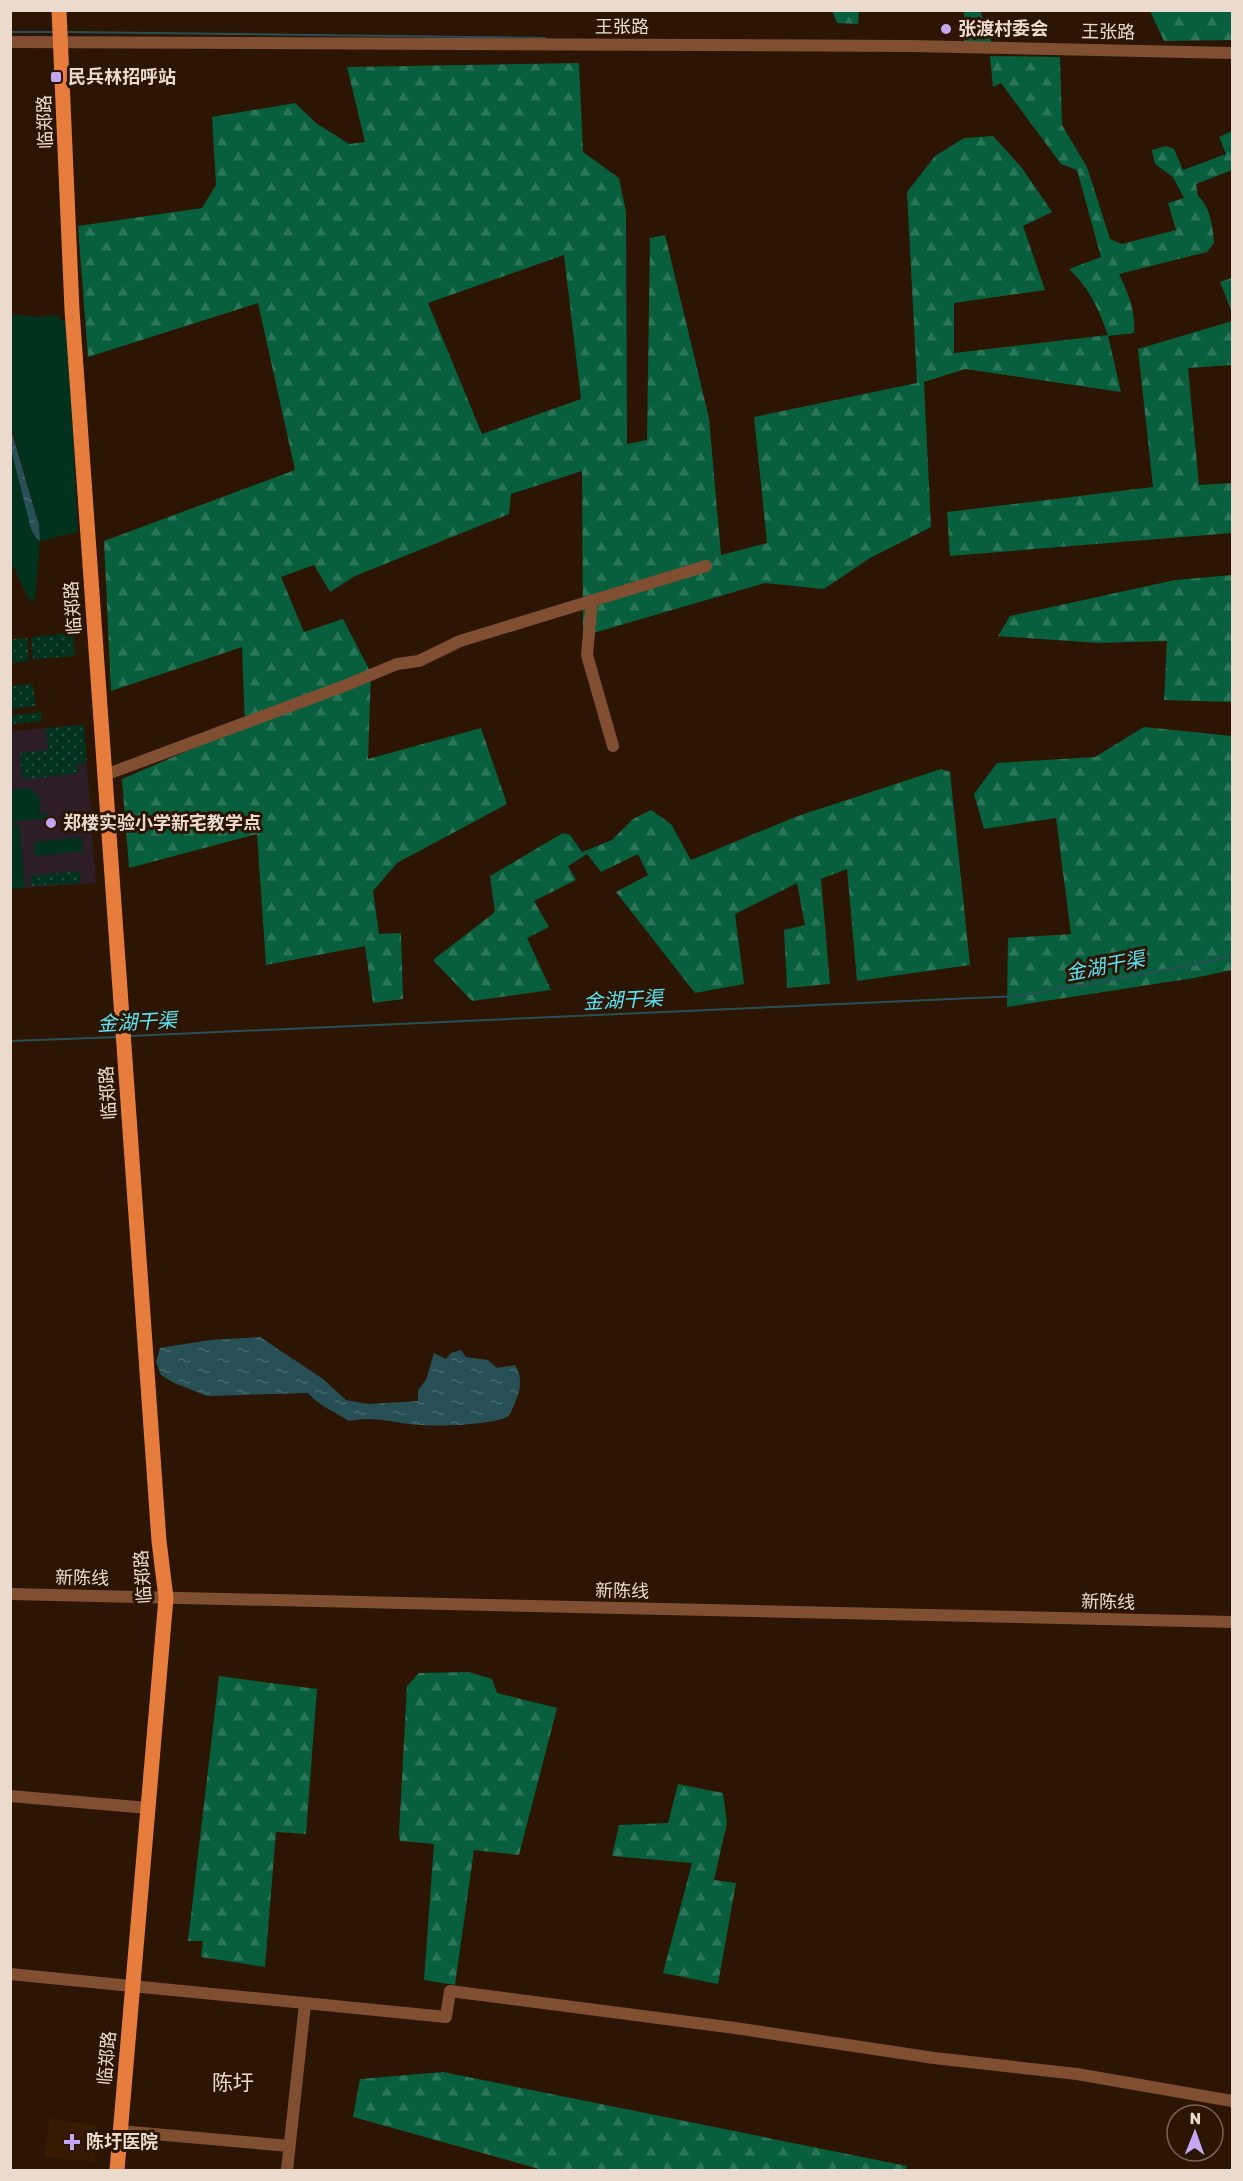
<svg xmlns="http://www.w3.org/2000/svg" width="1243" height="2181" viewBox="0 0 1243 2181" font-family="Rubik,'Noto Sans SC',sans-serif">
	<defs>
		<pattern id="forest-firs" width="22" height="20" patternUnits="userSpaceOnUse" patternTransform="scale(1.5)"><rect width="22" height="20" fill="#075f3d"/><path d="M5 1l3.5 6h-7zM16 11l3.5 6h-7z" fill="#2b7558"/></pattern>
		<pattern id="garden-dots" width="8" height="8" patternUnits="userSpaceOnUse" patternTransform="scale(1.5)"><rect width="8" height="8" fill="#00321e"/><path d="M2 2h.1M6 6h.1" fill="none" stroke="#254f3e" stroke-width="1.8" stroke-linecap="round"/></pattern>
		<pattern id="water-ripples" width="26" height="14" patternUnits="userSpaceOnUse" patternTransform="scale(1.5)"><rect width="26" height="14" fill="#275056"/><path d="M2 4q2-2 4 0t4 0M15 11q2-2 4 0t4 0" fill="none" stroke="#46696d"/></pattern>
	</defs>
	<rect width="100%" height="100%" fill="#2c1503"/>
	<path fill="#2d1d26" d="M 84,725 L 96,883 L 11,889 L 11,731 Z"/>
	<path fill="#361a01" d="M 49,2118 L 98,2126 L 95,2162 L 45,2157 Z"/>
	<path fill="#00321e" d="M 11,314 L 38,317 L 55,315 L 67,322 L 78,532 L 40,541 L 35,601 L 29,600 L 11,562 L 10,449 L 39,525 L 11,426 Z
		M 28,788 C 40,792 43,803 38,814 L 47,813 L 47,818 L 11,822 L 11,790 Z
		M 19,824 L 25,888 L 11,889 L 11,825 Z
		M 81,837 L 83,851 L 35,856 L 34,842 Z"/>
	<path fill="url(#forest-firs)" fill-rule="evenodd" d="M 832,11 L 859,11 L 858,24 L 837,23 Z
		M 964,11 L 980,11 L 992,43 L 964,43 Z
		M 1150,11 L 1232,11 L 1232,40 L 1164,41 Z
		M 990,56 L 1060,57 L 1062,125 L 1087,167 L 1110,239 L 1122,244 L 1176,230 L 1168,203 L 1184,198 L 1173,177 L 1155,164 L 1152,150 L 1166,146 L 1174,149 L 1183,170 L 1226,154 L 1219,137 L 1232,131 L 1232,170 L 1196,184 L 1198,196 C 1210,206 1213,227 1214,243 L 1207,252 L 1119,274 C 1128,292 1136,313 1134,333 L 1108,336 L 1121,392 L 965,369 L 924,382 L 931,527 L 870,558 L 824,589 L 765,583 L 583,636 L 582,471 L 511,494 L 509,514 L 355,576 L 330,592 L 314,565 L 281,577 L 304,632 L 343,619 L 371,673 L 368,759 L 481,728 L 507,804 L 397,863 L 373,891 L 379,934 L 401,933 L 403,999 L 373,1003 L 365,946 L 266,965 L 257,834 L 129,868 L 122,779 L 245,726 L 242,647 L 111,691 L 104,541 L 295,470 L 258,303 L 88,357 L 78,226 L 202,208 L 216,185 L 212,117 L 295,103 L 316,123 L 349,144 L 365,142 L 347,67 L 579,63 L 583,152 L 619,178 L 626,212 L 627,444 L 647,440 L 650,238 L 665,235 L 709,418 L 721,555 L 767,543 L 754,417 L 917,383 L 907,192 L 935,156 L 964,138 L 993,136 L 1022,168 L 1052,212 L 1023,226 L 1045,290 L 954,303 L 954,353 L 1108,335 C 1098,308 1090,289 1069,269 L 1101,257 L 1077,170 L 1061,164 L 1001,83 L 993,87 ZM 564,255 L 581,399 L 482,434 L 428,303 Z
		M 1232,278 L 1232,312 L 1220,282 Z
		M 1232,321 L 1232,365 L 1188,368 L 1199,485 L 1232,483 L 1232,533 L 950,556 L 947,512 L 1153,487 L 1138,349 Z
		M 1232,575 L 1232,702 L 1164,700 L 1167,641 L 1098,643 L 998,636 L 1010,616 L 1175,580 Z
		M 1144,727 L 1232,736 L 1232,970 L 1194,978 L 1007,1007 L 1008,938 L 1071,934 L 1056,818 L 984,829 L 974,794 L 997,763 L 1095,757 Z
		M 941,769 L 950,772 L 970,965 L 857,981 L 847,869 L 821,879 L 830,984 L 787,988 L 784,930 L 805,925 L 797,883 L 735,914 L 744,984 L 695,993 L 616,892 L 648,875 L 638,854 L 601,872 L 587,854 L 568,866 L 576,880 L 534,901 L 549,927 L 527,938 L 551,990 L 472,1001 L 433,960 L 495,912 L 490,876 L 563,833 L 570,835 L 582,852 L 612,840 L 633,819 L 651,810 L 671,824 L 691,860 L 795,817 Z
		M 469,1672 L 492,1679 L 497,1693 L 557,1708 L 519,1855 L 474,1850 L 455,1985 L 424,1980 L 434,1844 L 400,1841 L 399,1833 L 407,1686 L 419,1673 Z
		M 219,1676 L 317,1689 L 306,1834 L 276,1832 L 265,1967 L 201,1957 L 203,1941 L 188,1941 Z
		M 678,1784 L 723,1793 L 727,1823 L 714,1880 L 736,1883 L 718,1984 L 663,1973 L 692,1863 L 612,1856 L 619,1825 L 668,1823 Z
		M 443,2072 L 907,2166 L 906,2170 L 543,2170 L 353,2117 L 360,2079 Z"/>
	<path fill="url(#garden-dots)" d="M 73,633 L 75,656 L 33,659 L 31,637 Z
		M 27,638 L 29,661 L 11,663 L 11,639 Z
		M 33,684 L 36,706 L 11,709 L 11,686 Z
		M 41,712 L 42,721 L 11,724 L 11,715 Z
		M 84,725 L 87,763 L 77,764 L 78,773 L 27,779 L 22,777 L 20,753 L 48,750 L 46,728 Z
		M 78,871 L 80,875 L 80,883 L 31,886 L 31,876 Z"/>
	<path fill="url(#water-ripples)" d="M 10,426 L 39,525 L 40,541 L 36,538 L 31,529 L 11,449 Z
		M 260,1337 L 323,1379 L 346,1400 L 368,1404 L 418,1401 L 418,1390 L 426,1380 L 434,1353 L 446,1359 L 451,1353 L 461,1350 L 466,1357 L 488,1360 L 497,1368 L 515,1365 C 526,1382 517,1399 509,1416 C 490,1426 431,1427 409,1424 C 387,1421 371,1416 349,1421 C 335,1412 318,1405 308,1393 L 207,1396 L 174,1383 L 161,1375 L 156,1362 L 160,1348 L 210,1340 Z"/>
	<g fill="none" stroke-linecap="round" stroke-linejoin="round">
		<path stroke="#275056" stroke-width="2" d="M 10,32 L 52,32
			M 68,32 L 545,38
			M 130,1036 L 1019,996 L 1204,963 L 1232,955
			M 10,1041 L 119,1037"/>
		<path stroke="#804e31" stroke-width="12" d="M 10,42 L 911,46 L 1232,53
			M 592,600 L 587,655 L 613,746
			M 105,775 L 344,686 L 397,664 L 419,661 L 460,641 L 706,566
			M 10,1594 L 1232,1622
			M 10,1796 L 148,1808
			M 10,1974 L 446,2017 L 450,1991 L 735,2028 L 934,2058 L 1077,2074 L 1232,2101
			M 120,2131 L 289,2146
			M 287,2170 L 305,2004"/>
		<path stroke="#e67d3d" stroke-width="15" d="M 59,10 L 72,310 L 159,1541 L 166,1598 L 117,2170"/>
	</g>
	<g fill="#c4a7f1" stroke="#2c1503" stroke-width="2">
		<circle cx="946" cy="29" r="6"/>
		<rect x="50" y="71" width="12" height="12" rx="3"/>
		<circle cx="51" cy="823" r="6"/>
		<path d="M69 2133h6v6h6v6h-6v6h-6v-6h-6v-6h6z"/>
	</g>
	<g text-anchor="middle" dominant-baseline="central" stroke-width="6" stroke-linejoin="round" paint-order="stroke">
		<g font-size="18" fill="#ebdbcf" stroke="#2c1503">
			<text x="622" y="27">王张路</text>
			<text transform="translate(1108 32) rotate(1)">王张路</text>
			<text transform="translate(45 122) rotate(-92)">临郑路</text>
			<text transform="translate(73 608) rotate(-94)">临郑路</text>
			<text transform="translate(108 1093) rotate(-94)">临郑路</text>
			<text transform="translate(143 1577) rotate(-94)">临郑路</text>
			<text transform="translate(82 1578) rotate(1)">新陈线</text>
			<text transform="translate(622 1591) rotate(1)">新陈线</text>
			<text transform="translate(1108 1602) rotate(1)">新陈线</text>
			<text transform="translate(107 2058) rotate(-85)">临郑路</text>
		</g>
		<g font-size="18" font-weight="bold" fill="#ebdbcf" stroke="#2c1503" text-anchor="start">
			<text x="958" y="29">张渡村委会</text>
			<text x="68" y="77">民兵林招呼站</text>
			<text x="63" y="823">郑楼实验小学新宅教学点</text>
			<text x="86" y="2142">陈圩医院</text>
		</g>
		<g font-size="20" font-style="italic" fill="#5ae1f3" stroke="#2c1503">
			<text transform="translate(1105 966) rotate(-11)">金湖干渠</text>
			<text transform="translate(623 1000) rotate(-3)">金湖干渠</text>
			<text transform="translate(137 1022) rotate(-3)">金湖干渠</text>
		</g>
		<g font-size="21" fill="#ebdbcf" stroke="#2c1503">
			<text x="233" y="2082">陈圩</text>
		</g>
	</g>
	<rect width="1243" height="2181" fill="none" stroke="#ebdbcf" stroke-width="24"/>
	<g transform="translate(1195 2133) rotate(1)"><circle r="28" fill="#2c1503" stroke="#786455" stroke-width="1.5"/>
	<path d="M0-4.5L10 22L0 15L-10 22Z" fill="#c4a7f1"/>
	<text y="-9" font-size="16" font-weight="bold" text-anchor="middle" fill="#ebdbcf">N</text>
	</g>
</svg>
